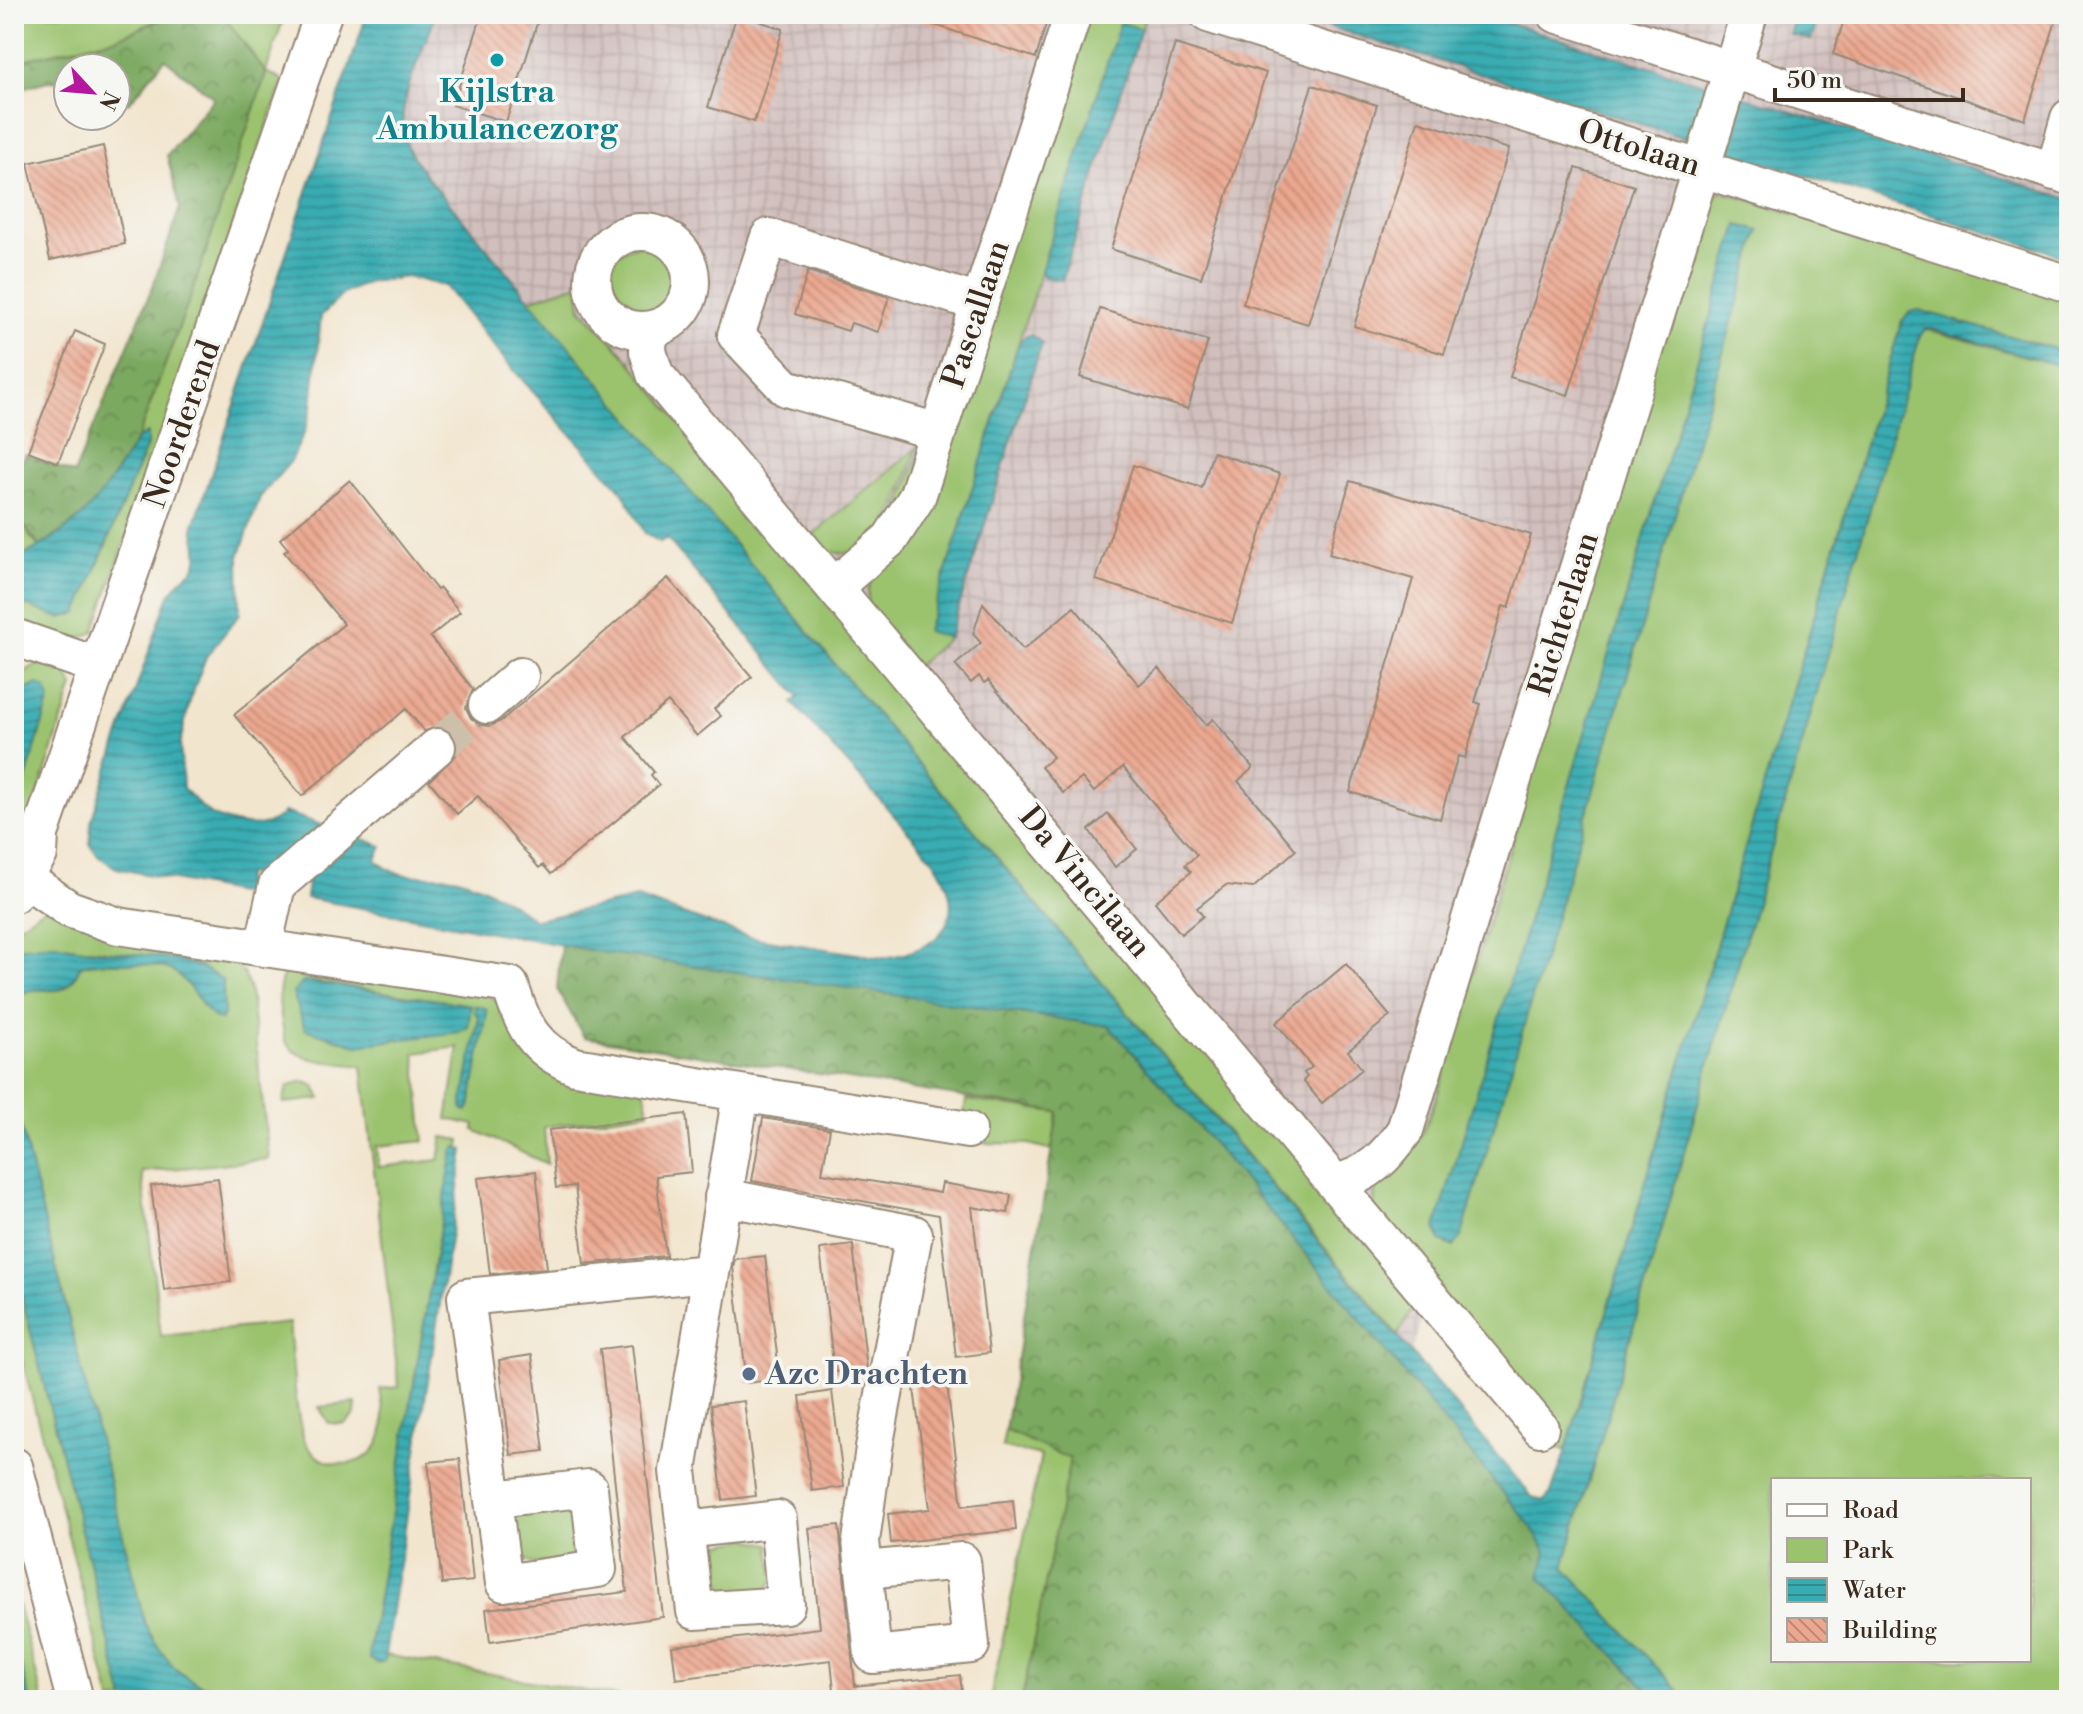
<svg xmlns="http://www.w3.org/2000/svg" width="2083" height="1714" viewBox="0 0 2083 1714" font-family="'Libre Bodoni',serif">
	<defs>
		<pattern id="industrial-grid" width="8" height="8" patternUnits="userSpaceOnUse" patternTransform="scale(2)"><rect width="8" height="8" fill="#d1bfbd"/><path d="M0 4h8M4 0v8" fill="none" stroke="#b4a4a2"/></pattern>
		<pattern id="forest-crowns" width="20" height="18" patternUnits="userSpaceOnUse" patternTransform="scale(2)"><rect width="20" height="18" fill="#7ca961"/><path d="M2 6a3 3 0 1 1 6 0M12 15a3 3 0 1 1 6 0" fill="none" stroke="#678a4f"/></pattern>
		<pattern id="water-rules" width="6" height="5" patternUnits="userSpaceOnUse" patternTransform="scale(2)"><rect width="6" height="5" fill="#39acb2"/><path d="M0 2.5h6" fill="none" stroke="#318c90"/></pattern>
		<pattern id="building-back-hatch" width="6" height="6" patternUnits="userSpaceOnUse" patternTransform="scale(2)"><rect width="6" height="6" fill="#eba78f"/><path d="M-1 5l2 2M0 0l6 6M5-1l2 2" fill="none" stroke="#c08874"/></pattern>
	</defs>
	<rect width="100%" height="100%" fill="#f6f6f2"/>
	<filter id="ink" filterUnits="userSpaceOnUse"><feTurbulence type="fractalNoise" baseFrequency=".0125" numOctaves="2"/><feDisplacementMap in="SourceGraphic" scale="16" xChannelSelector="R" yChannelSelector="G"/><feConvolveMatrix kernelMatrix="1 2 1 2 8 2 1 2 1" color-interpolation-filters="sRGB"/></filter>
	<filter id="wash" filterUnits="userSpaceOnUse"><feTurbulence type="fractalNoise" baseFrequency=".006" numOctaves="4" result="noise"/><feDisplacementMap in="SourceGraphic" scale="32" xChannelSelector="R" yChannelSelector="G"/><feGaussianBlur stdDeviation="1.8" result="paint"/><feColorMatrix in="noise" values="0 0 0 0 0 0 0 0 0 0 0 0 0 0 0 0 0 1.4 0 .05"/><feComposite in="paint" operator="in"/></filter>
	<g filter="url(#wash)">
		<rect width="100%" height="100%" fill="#f2e5ce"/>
		<path fill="url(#industrial-grid)" d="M 395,14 L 2069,14 L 2069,231 L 1774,138 L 1408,1366 L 355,127 Z"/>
		<path fill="#9bc36e" stroke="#6b7646" stroke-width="2" fill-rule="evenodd" d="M 38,14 L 173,14 L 117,38 L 14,62 L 14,19 Z
			M 222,14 L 285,14 L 266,72 L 283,80 L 94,632 C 70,648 40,632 14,625 L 14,601 L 60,618 L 78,613 L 147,445 L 147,433 L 137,439 L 193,290 L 266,73 Z
			M 1086,14 L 1146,14 L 1141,29 L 1120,23 L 927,631 L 949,638 L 916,666 L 868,604 L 868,590 Z
			M 1722,192 L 2069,297 L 2069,353 L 1919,310 L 1902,321 L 1566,1450 L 1538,1443 L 1375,1213 C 1368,1168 1402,1168 1421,1135 C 1427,1125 1431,1111 1436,1100 L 1696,217 L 1705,203 Z
			M606 281a36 36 0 1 1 72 0a36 36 0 1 1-72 0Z
			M 578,284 L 581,308 L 623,353 L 825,599 L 1417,1301 L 1398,1335 L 529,300 Z
			M 1925,329 L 2069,368 L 2069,1700 L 1687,1700 L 1564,1567 L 1920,335 ZM 1773,1480 L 2029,1480 L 2029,1660 L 1773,1660 Z
			M 918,447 C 908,472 900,500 887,524 C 870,555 833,564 809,538 Z
			M 14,473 L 29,536 L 40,547 L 14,560 Z
			M 46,662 L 66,672 L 73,686 L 23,842 L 14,852 L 14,804 L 22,792 L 25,690 L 14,722 C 14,694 13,669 46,662 Z
			M 44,908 L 230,959 L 244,974 L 250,990 L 269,1159 L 142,1172 L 161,1336 L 289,1323 C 292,1350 295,1425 307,1445 C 324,1473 370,1469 381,1438 C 387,1422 382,1404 380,1389 L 399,1387 L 362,1066 C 338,1062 298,1064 285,1041 C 282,1018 270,982 292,966 L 484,993 L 645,1091 L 649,1112 L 544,1127 L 547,1164 L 474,1130 L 475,1125 L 447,1119 L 459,1047 L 415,1053 L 424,1141 L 377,1146 L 379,1167 L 439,1160 L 443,1137 L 461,1140 L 460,1147 L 453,1151 L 369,1651 L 384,1661 L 385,1655 L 636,1700 L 393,1700 L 376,1697 L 375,1700 C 308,1700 218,1714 166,1662 C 144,1641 135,1588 127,1558 L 14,1098 L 14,1000 C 40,973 62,1012 80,967 C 91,959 162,963 174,972 C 187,980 197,999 207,1011 L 201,965 L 91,949 L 72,950 L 55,944 L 14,948 L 14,929 ZM 310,981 L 465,1004 L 471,1006 L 356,1045 L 305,1029 ZM 476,1006 L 487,1013 L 468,1111 L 462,1107 L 479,1017 Z
			M 303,1081 L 315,1086 L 321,1099 L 283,1103 L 287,1087 Z
			M 966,1100 L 1058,1112 L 1052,1150 L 1029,1144 L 985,1143 L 988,1123 L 963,1118 Z
			M 14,1266 L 124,1700 L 111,1700 L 14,1329 Z
			M 356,1403 L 355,1415 L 344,1424 L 329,1423 L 319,1407 Z
			M 1005,1430 L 1071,1458 L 1022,1700 L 990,1700 L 1041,1456 L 1002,1447 Z
			M 518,1503 L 577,1504 L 582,1542 L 573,1559 L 533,1564 L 515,1553 L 510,1518 Z
			M 748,1539 L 770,1544 L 774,1579 L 765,1595 L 701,1593 L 700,1548 Z
			M 14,1589 L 43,1700 L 30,1700 L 14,1640 Z"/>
		<path fill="url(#forest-crowns)" stroke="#5c6a40" stroke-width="2" d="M 173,14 L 222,14 L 266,73 L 193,290 L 137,439 L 92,509 L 40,547 L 21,522 L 14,471 L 25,454 L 74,474 L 153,286 L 180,207 L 167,155 L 214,98 L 165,59 L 129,103 L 116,97 L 116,68 L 68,68 L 68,83 L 48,81 L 14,90 L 14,62 L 117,38 Z
			M 561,945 L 1109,1026 L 1221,1152 L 1532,1526 L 1547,1554 L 1540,1577 L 1657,1700 L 1022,1700 L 1070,1459 L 1005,1430 L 1058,1112 L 584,1037 L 557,989 Z"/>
		<path fill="url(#water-rules)" stroke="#3a6b68" stroke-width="2" d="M 367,14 L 436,14 C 424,50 391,107 407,145 C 411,156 421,167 427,177 L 1532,1497 L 1544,1501 L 1551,1493 L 1566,1450 L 1902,321 L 1910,312 L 1919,310 L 2069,353 L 2069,368 L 1932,329 L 1925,329 L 1920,336 L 1577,1522 L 1564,1567 L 1687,1700 L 1657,1700 L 1540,1577 L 1547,1553 L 1531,1526 L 1221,1152 L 1109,1026 L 606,953 L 306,898 L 308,883 L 304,882 L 358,837 L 382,846 L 376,860 C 405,887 432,869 465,880 C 491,889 513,904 535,920 L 637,898 L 749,937 L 883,958 C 946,949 971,914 932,858 L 793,703 L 799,697 L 667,538 L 660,542 L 645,533 L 622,491 L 510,366 L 445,286 L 408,277 L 369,282 L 344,293 L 321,316 L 312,407 L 304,433 L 291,461 L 260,497 L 239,557 L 240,614 L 206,657 L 191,697 L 180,743 L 183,788 C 192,797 202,809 212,815 C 233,826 268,833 284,812 L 322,825 L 261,875 L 246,874 L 243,894 L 116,868 L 98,856 L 90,844 L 91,822 L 103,783 L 167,600 C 185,563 207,582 193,528 Z
			M 1289,14 L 1481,14 L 2069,199 L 2069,258 Z
			M 1795,14 L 1819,14 L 1811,40 L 1789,34 Z
			M 1120,22 L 1141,29 L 1062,280 L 1044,277 L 1041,271 Z
			M 1738,225 L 1759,231 L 1462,1235 L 1454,1247 L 1440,1241 L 1436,1227 Z
			M 1031,335 L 1042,343 L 949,638 L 927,631 L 1018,345 L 1024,337 Z
			M 147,433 L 147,445 L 78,613 L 60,618 L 14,601 L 14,560 C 85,524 96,505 137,439 Z
			M 38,684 L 46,689 L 50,699 L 22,792 L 14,804 L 14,722 L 25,690 Z
			M 55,944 C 105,957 182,947 223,981 L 224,1015 L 221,1020 L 214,1018 C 200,1005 189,981 173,971 C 161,963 91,959 80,966 C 61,1012 40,973 14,1000 L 14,948 Z
			M 304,981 L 465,1004 L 471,1005 L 468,1027 L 459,1032 L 357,1045 L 305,1029 L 293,993 Z
			M 475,1006 L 486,1008 L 487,1013 L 470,1108 L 465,1111 L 462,1107 L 479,1018 L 475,1013 Z
			M 14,1098 L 145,1624 C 177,1685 192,1682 254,1700 L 124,1700 L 14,1266 Z
			M 456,1147 L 464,1150 L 385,1655 L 384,1661 L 378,1663 L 370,1659 L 369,1651 L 453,1151 Z
			M 14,1640 L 30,1700 L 14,1700 Z"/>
		<g id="blocks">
			<path fill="url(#building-back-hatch)" d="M 482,14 L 540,14 L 506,122 L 453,105 Z
				M 737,14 L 783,29 L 754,122 L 708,107 Z
				M 914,14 L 1049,14 L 1036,58 L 913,18 Z
				M 1846,14 L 2058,14 L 2025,120 L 1833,54 Z
				M 1175,44 L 1266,73 L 1201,278 L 1111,249 Z
				M 1312,85 L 1377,105 L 1308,324 L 1243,304 Z
				M 1418,121 L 1509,149 L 1444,354 L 1354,326 Z
				M 103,146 L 125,244 L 50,260 L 28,163 Z
				M 1576,168 L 1634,186 L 1568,395 L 1510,377 Z
				M 808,271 L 889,297 L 878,332 L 851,323 L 848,331 L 795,314 Z
				M 1100,309 L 1208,341 L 1188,409 L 1080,377 Z
				M 75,331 L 105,344 L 58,463 L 28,451 Z
				M 1213,452 L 1280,474 L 1232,623 L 1096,580 L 1133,465 L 1202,488 Z
				M 350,480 L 437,590 L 440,588 L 460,612 L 430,637 L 473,689 L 466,708 L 471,718 L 480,725 L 490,726 L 501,721 L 668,578 L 752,677 L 714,709 L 721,716 L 697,736 L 668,702 L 625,737 L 654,772 L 651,775 L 659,785 L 551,874 L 543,865 L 539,868 L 478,796 L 457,814 L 429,781 L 456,755 L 458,744 L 453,734 L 443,727 L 424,731 L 406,709 L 302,796 L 234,715 L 344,624 L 284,552 L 288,549 L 280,539 Z
				M 1350,481 L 1531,535 L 1509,608 L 1503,606 L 1475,702 L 1481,704 L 1465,758 L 1458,756 L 1440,819 L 1350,792 L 1413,579 L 1329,554 Z
				M 983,603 L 1023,650 L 1074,607 L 1139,685 L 1159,668 L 1206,725 L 1213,719 L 1253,768 L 1238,781 L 1296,850 L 1253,888 L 1226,885 L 1197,908 L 1203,916 L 1181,934 L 1155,902 L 1191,872 L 1185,865 L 1197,855 L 1123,767 L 1094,792 L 1082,778 L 1063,793 L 1041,767 L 1053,757 L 1009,705 L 988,680 L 984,683 L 979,676 L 971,683 L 955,665 L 981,643 L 973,634 Z
				M 1108,814 L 1137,849 L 1115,867 L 1089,830 Z
				M 1346,964 L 1390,1016 L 1348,1051 L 1362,1069 L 1322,1103 L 1303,1081 L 1307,1077 L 1304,1073 L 1312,1067 L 1276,1023 Z
				M 686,1114 L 692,1172 L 656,1176 L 666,1256 L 584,1264 L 575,1186 L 556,1188 L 549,1130 Z
				M 763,1118 L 830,1129 L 822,1173 L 940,1193 L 942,1183 L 1011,1195 L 1008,1213 L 972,1207 L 989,1353 L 956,1357 L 939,1215 L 752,1181 Z
				M 536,1171 L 547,1268 L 490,1274 L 478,1178 Z
				M 218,1178 L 231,1282 L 164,1290 L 151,1186 Z
				M 853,1245 L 867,1369 L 834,1372 L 820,1249 Z
				M 765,1256 L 780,1379 L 747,1383 L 733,1267 L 735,1259 Z
				M 632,1345 L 663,1617 L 490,1642 L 486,1609 L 627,1592 L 600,1349 Z
				M 532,1355 L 544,1451 L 511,1455 L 499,1360 Z
				M 946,1377 L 962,1506 L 1013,1500 L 1016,1530 L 891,1543 L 888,1514 L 930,1509 L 913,1381 Z
				M 832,1391 L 844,1487 L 812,1491 L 800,1396 Z
				M 744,1401 L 756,1496 L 723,1500 L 711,1405 Z
				M 460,1459 L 473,1581 L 442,1584 L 428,1462 Z
				M 839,1525 L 855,1686 L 960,1675 L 963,1700 L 835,1700 L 831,1660 L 676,1679 L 672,1646 L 820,1628 L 809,1528 Z"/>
		</g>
	</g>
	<g filter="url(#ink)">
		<use href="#blocks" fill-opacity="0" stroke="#968876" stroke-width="2"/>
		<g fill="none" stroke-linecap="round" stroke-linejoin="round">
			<path stroke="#cdc0ab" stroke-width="36" stroke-dasharray="36 18" stroke-linecap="butt" d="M 437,747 L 487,705"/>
			<g stroke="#968876" stroke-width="40">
				<path id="minor" d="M 1208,14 L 2069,284
					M 1556,14 L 2069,176
					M 2054,172 L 2069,118
					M593 281a49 49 0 1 1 98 0a49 49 0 1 1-98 0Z
					M 649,330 L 648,351 L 655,374 L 1540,1428
					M 938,432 L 786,388 L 736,335 L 769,237 L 979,303
					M 835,586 L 890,539 L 917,497 L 1073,14
					M 14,637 L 98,666
					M 487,705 L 520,676
					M 14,871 L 69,909 L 118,926 L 510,985 C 522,1025 534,1050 575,1066 L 968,1130
					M 14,894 L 39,854 L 40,834 L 323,14
					M 263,948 L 277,885 L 437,747
					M 1338,1182 C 1369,1175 1387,1156 1405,1130 L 1749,14
					M 723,1197 L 914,1234 L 874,1448 L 861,1541 L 864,1570 L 962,1561 L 971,1645 L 873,1655 L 864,1570
					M 14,1466 L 75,1700
					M 495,1499 L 589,1488 L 598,1569 L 504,1583 L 466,1297 L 709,1273
					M 686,1530 L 778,1519 L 786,1605 L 695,1611 L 678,1471 L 741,1094"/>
			</g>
			<use href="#minor" stroke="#fff" stroke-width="36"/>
		</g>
	</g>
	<circle fill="#0f9aa8" stroke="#f6f6f2" stroke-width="3" cx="497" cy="60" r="8"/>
	<circle fill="#5c6f8a" stroke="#f6f6f2" stroke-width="3" cx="749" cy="1374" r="8"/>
	<g text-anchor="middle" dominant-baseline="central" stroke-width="7" stroke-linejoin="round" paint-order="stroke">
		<g font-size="32" font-weight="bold" fill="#0d838f" stroke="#f6f6f2">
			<text x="497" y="92">Kijlstra<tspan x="497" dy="37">Ambulancezorg</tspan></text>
		</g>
		<g font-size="32" fill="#3b2a1e" stroke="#f6f6f2">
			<text transform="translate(1639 148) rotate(17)">Ottolaan</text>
			<text transform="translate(976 314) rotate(-72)">Pascallaan</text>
			<text transform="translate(182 424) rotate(-71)">Noorderend</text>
			<text transform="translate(1564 614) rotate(-73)">Richterlaan</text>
			<text transform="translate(1085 882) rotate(50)">Da Vincilaan</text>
		</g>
		<g font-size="32" font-weight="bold" fill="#4e5e75" stroke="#f6f6f2" text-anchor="start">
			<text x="765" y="1374">Azc Drachten</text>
		</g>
	</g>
	<rect width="2083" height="1714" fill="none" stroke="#f6f6f2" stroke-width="48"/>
	<rect x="1771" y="1478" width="260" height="184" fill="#f6f6f2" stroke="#aba49d" stroke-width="2"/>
	<rect x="1787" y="1504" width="40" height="12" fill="#ffffff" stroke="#aba49d" stroke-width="2"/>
	<text x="1843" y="1518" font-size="24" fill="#3b2a1e">Road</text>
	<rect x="1787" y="1538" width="40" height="24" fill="#9bc36e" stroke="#aba49d" stroke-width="2"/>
	<text x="1843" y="1558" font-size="24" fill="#3b2a1e">Park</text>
	<rect x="1787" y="1578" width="40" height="24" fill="url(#water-rules)" stroke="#aba49d" stroke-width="2"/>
	<text x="1843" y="1598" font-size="24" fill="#3b2a1e">Water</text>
	<rect x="1787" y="1618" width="40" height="24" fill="url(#building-back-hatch)" stroke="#aba49d" stroke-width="2"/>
	<text x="1843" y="1638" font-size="24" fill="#3b2a1e">Building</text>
	<g transform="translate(92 92) rotate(116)"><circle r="38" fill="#f6f6f2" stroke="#aba49d" stroke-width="2"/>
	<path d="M0-6L14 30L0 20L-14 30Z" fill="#b5179e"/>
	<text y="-12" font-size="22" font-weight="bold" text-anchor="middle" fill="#3b2a1e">N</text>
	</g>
	<path d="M1775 88v12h188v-12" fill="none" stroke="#3b2a1e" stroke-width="4"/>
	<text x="1787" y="88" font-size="24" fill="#3b2a1e" stroke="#f6f6f2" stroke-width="6" paint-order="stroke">50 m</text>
</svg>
